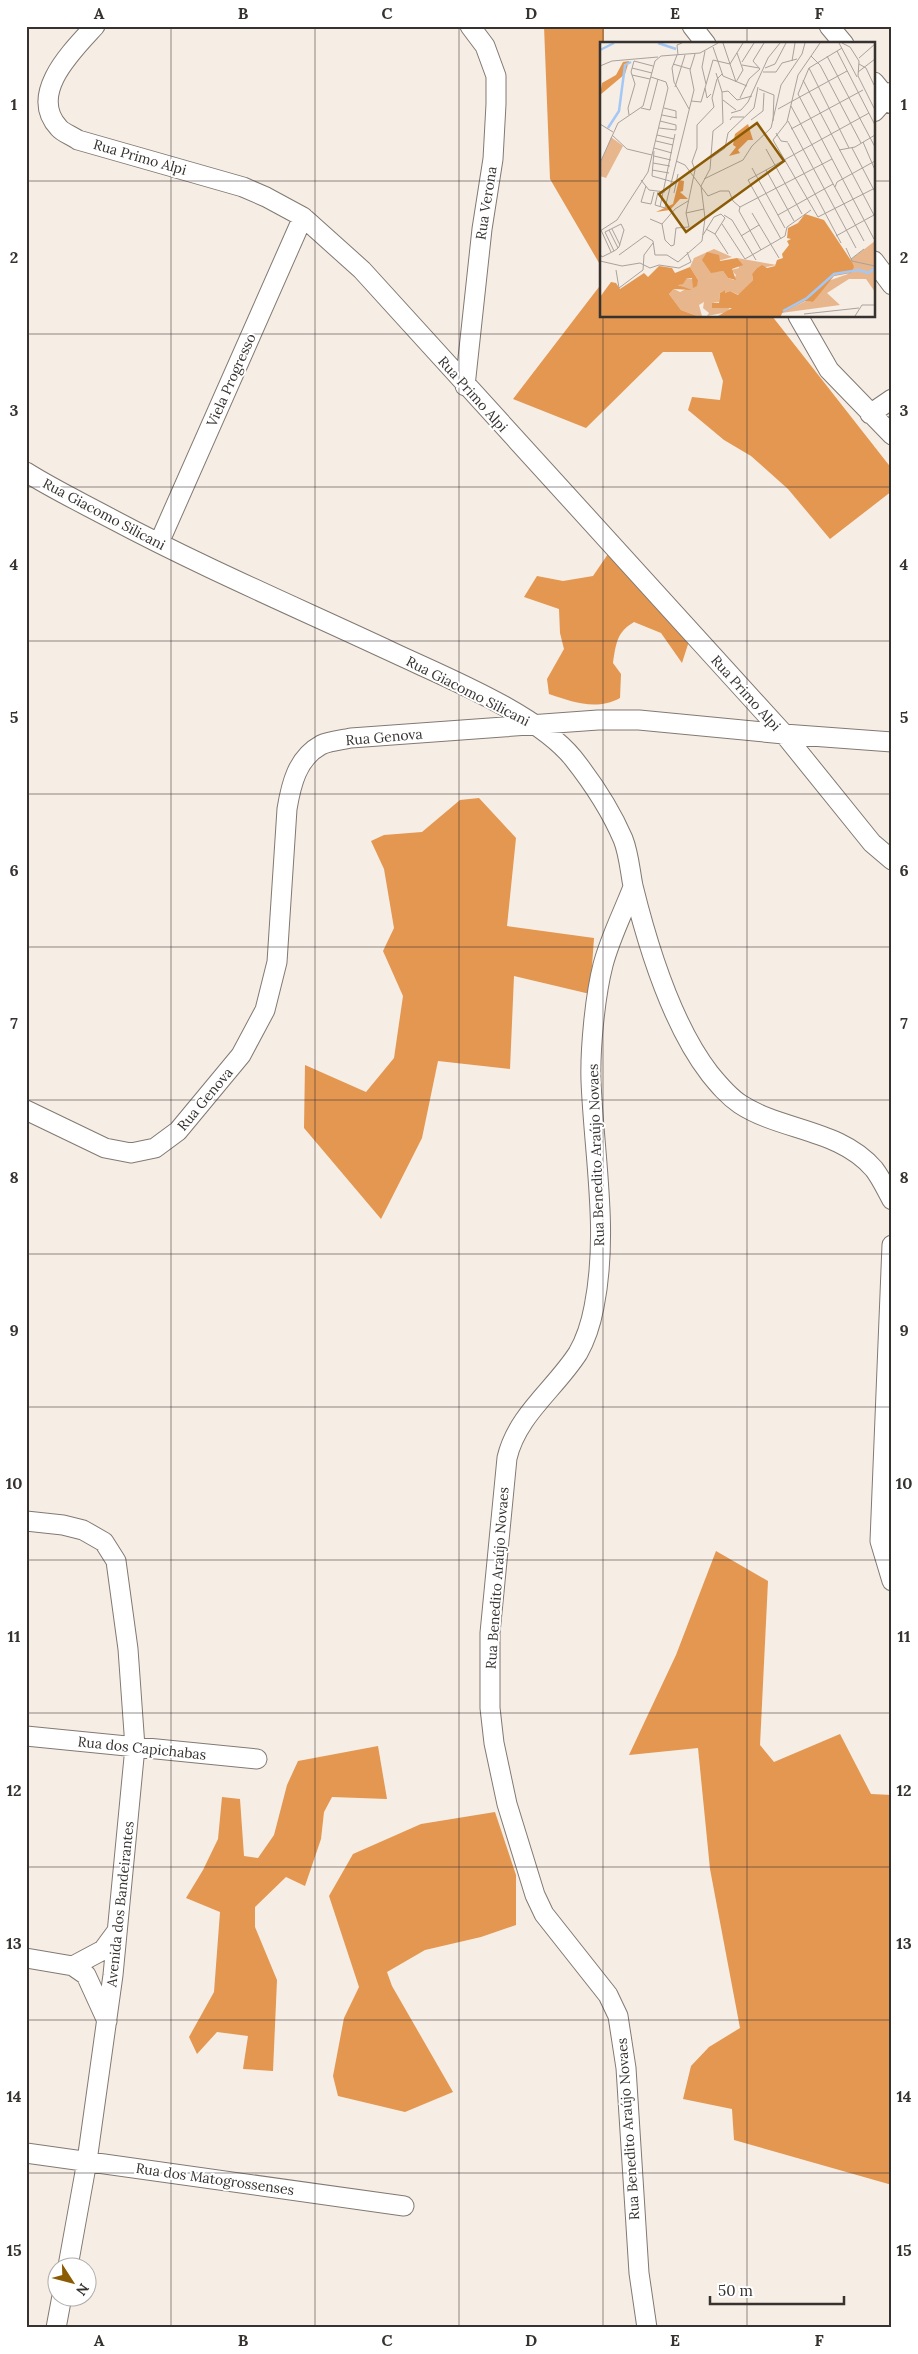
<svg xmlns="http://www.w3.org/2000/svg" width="918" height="2354" viewBox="0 0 918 2354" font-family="Lora,serif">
	<rect width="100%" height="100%" fill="#f6ede4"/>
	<path fill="#e39750" d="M 544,26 L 604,26 L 604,44 L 602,44 L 602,268 L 550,179 Z
		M 602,283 L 602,316 L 772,316 L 892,469 L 892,491 L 830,539 L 788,489 L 751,456 L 724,440 L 688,410 L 692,397 L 720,400 L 723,381 L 712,352 L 663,352 L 586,428 L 513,399 Z
		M 608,554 L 690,638 L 682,663 L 661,633 L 634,622 C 617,632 616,643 613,663 L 621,674 L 620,698 C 596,711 573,702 549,694 L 547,679 L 564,649 L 560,633 L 559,609 L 524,597 L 537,576 L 563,581 L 593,576 Z
		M 479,798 L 516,838 L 507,926 L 594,938 L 590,994 L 514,976 L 510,1069 L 438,1061 L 422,1138 L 381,1219 L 304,1128 L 305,1065 L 366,1092 L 394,1058 L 403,996 L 383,951 L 394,928 L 384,869 L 371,841 L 384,835 L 422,832 L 460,800 Z
		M 716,1551 L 768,1581 L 760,1745 L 774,1762 L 840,1734 L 871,1794 L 892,1795 L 892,2185 L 734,2140 L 732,2109 L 683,2099 L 691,2066 L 709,2047 L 740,2028 L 710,1869 L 698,1748 L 629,1755 L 676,1655 Z
		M 378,1746 L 387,1799 L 332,1797 L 324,1812 L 321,1839 L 305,1886 L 286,1877 L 255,1907 L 255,1927 L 277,1980 L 273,2071 L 243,2069 L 248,2036 L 217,2032 L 197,2054 L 189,2037 L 214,1992 L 220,1912 L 186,1898 L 203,1870 L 218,1839 L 222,1797 L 240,1799 L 244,1856 L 258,1858 L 274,1835 L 287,1785 L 298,1761 Z
		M 495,1812 L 516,1875 L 516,1925 L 481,1937 L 425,1950 L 387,1972 L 392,1986 L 453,2092 L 405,2112 L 338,2096 L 333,2076 L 344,2018 L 359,1987 L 329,1896 L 353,1854 L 421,1824 Z"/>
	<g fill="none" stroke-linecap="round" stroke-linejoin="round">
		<g stroke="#827972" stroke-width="21">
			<path id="street" d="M 95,26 C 73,50 27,94 59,128 C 63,133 73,136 78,140 L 243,187 L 266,197 L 303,217 L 362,270 L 784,734 L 872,843 L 892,860
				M 692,26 L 706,44
				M 829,26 L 844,44
				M 874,82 L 892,104
				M 874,112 L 892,92
				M 874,261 L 892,285
				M 798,316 L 829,370 L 892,435
				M 465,386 L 482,229 L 493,159 L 496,104 L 496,76 L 485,46 L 470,26
				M 870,414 L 892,399
				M 26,472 C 53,489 82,503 110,518 C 202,567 298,608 392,652 C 445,677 536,713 573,758 C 592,782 611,811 623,839 C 629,854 630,871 633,886 C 648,947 672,1025 710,1074 C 719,1085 728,1096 740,1104 C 781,1131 840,1129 874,1169 C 881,1178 886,1189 892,1200
				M 159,543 L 303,217
				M 633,887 C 623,913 610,938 603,965 C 595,996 590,1049 591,1081 C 594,1156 609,1232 594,1307 C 591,1323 586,1339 578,1353 C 555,1389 517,1415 507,1458 L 490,1633 L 490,1708 L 494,1743 L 507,1804 L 535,1895 L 544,1914 L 608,1995 L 618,2016 L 626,2068 L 639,2273 L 647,2328
				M 26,1110 L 105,1148 L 131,1153 L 155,1148 L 178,1131 L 241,1055 L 265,1010 L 277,962 L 287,809 C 291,785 297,758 321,745 C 329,741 342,740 351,738 L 598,720 L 639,720 L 784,734 L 892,742
				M 892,1245 L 880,1541 L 892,1581
				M 26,1521 L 63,1525 L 83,1530 L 104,1542 L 116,1561 L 128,1649 L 135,1747 L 113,1975 L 87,2161 L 68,2266
				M 26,1736 L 257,1759
				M 26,1958 L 73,1966
				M 107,2021 L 86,1975 L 73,1966 L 103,1950 L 117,1931
				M 26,2153 L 404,2206
				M 56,2328 L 62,2296"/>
		</g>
		<use href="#street" stroke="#fff" stroke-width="19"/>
	</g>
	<path fill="none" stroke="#36322f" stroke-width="1" stroke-opacity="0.55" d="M 171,26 L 171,2328M 315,26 L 315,2328M 459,26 L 459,2328M 603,26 L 603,44M 747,26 L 747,44M 26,181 L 602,181M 874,181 L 892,181M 603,316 L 603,2328M 747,316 L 747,2328M 26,334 L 892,334M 26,487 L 892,487M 26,641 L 892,641M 26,794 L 892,794M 26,947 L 892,947M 26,1100 L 892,1100M 26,1254 L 892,1254M 26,1407 L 892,1407M 26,1560 L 892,1560M 26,1713 L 892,1713M 26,1867 L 892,1867M 26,2020 L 892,2020M 26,2173 L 892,2173"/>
	<g text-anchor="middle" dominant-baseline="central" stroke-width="4" stroke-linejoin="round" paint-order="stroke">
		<g font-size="14" fill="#36322f" stroke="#fff">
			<text transform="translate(140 157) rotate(16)">Rua Primo Alpi</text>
			<text transform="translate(486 203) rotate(-81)">Rua Verona</text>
			<text transform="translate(231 380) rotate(-66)">Viela Progresso</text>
			<text transform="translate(473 394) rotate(48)">Rua Primo Alpi</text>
			<text transform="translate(104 514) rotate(28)">Rua Giacomo Silicani</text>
			<text transform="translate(468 691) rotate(27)">Rua Giacomo Silicani</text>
			<text transform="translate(746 693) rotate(48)">Rua Primo Alpi</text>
			<text transform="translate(384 737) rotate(-5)">Rua Genova</text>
			<text transform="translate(205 1099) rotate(-50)">Rua Genova</text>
			<text transform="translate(596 1155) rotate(-92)">Rua Benedito Araújo Novaes</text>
			<text transform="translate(497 1578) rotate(-86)">Rua Benedito Araújo Novaes</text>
			<text transform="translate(142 1748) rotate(6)">Rua dos Capichabas</text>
			<text transform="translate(120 1904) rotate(-84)">Avenida dos Bandeirantes</text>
			<text transform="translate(628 2129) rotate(-94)">Rua Benedito Araújo Novaes</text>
			<text transform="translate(215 2179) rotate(8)">Rua dos Matogrossenses</text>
		</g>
	</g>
	<g transform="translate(600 42)">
		<rect width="275" height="275" fill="#f6ede4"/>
		<path d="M 11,95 L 23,104 L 6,136 L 0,134 L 0,122 ZM 275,199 L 275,250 L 266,237 L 249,237 L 227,251 L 240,263 L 181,271 L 206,259 L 213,260 L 228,239 L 248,232 L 252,223 L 250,218 ZM 114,207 L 132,215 L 107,222 L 111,230 L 123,229 L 128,236 L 134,238 L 136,233 L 131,228 L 139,226 L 137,216 L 177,223 L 156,227 L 152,232 L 153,238 L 139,253 L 130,249 L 125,251 L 125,248 L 120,251 L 119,260 L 112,261 L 112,266 L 130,264 L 128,270 L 107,274 L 109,271 L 103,266 L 104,260 L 99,263 L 102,274 L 97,274 L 81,268 L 69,252 L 74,247 L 80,250 L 86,247 L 77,242 L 87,236 L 98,238 L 90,225 L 94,216 Z" fill="#e7b68d"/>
		<path d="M 29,19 L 25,32 L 0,53 L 2,41 L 16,33 L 23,20 ZM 148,82 L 153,98 L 148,98 L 138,108 L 140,111 L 129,114 L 136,105 L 133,103 L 135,92 ZM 79,138 L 84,139 L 83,149 L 80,150 L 88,157 L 80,157 L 70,168 L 56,170 L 73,162 ZM 205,172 L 224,178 L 252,220 L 254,225 L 251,231 L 234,234 L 213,260 L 205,259 L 182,271 L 181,274 L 118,274 L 132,266 L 112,266 L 112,261 L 119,261 L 120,251 L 125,248 L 125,251 L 130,249 L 138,253 L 153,238 L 152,232 L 156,227 L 162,223 L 167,226 L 175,224 L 177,218 L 183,216 L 182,212 L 189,203 L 187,199 L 191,197 L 187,196 L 188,186 L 198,181 ZM 107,210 L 119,213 L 120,219 L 137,216 L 143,223 L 132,227 L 136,238 L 128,236 L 123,229 L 111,231 L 102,218 ZM 59,224 L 72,226 L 75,231 L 90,225 L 98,238 L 97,244 L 93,246 L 92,236 L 87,236 L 83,242 L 78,243 L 92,248 L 74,247 L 69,252 L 81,268 L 97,274 L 0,274 L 0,255 L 11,240 L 16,241 L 20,247 L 44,231 L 48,235 Z" fill="#e39750"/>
		<path fill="none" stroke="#a4c8f6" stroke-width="2.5" d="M 58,1 L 76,7M 0,8 L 14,1M 8,86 L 19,69 L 25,23 L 31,20M 183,269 L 207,256 L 234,232 L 259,228 L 268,231 L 275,226"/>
		<path fill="none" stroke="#a9a29c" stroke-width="1" d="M 123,1 L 136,40M 220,1 L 198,33 L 187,80 L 173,98 L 218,175 L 275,146M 239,1 L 257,35M 242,1 L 250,5 L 259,19 L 258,34 L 275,68M 113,5 L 123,34 L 147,44M 242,6 L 209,26 L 198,52 L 274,197M 105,9 L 102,25 L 106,42M 237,9 L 275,83M 77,13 L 72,26 L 74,40 L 89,67M 78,13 L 77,3 L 82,1M 211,14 L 220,23 L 261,101M 227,14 L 275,105M 259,16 L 275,2M 34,19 L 53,24M 192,19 L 195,1M 142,20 L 154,1M 73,22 L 90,27M 130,22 L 143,1M 259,22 L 266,26 L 274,43M 142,23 L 159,26M 0,24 L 12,19 L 58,15M 32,26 L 52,31M 165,26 L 175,22 L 186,1M 209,26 L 249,106M 163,30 L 176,30 L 182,21 L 197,17M 258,30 L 275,17M 32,33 L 50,37M 203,38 L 275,175M 136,40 L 143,28 L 137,11M 75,45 L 85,13M 105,46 L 107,56 L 111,52M 159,47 L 174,53 L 173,79M 122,50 L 128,49 L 137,58 L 152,54M 140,56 L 149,37 L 160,27 L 153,19 L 164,1M 123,58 L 136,68M 91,59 L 101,60 L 113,18 L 130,22M 191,64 L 264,199M 41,66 L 50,68 L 58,37M 64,66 L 76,69 L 76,76M 178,67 L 247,29M 131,71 L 141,68 L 148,60 L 168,16 L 180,1M 29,73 L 28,66 L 35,42 L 31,30 L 34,19M 62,73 L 77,76M 130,78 L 132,75 L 144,75M 151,78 L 163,69 L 164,51M 188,79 L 256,206M 0,82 L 13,90M 59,86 L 76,88 L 76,83 L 60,79M 191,87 L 263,48M 176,91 L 181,99 L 188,100M 12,93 L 27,107 L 52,113M 57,93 L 74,97M 56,99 L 73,103M 263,100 L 275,128M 188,101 L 241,201M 54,106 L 72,111M 252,106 L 275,150M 166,107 L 202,172M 239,108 L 255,105 L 275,93M 54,109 L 52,134 L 77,141M 54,114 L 71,118M 111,116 L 125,106 L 128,91 L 154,66 L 158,45M 76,119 L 85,123 L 108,154 L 120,149 L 129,149 L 133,159 L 140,165M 0,121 L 18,81 L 43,64 L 55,19 L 61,14 L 100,11 L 118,1M 53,121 L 70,124M 152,126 L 185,186M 52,128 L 69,131M 166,128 L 194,179M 104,137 L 143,118 L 152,104 L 171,86 L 181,43 L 202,12 L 205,1M 41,138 L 49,148 L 65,150M 46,144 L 41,160 L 51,162 L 54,150M 235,145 L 237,140 L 275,119M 58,150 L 55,163 L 65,166 L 94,48 L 90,28 L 95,12M 74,151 L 78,132M 60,165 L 75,92M 140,165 L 232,117M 140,165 L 139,169 L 161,208M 86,171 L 104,167M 152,171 L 179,216M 124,173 L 132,178 L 156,218M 178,173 L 233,142M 50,177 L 62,182 L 65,198 L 71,204 L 74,203 L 76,186 L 89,185 L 86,171 L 95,128 L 92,120 L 97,106 L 97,83 L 114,65 L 112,56 L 117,37 L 122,32M 62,182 L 75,167 L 88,159M 122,182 L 145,217 L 185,194 L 187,185 L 211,168M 12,187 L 20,203M 106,187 L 115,192 L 128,212M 1,188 L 11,210M 9,188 L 18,206M 0,189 L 17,178 L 48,130 L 68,46 L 66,40 L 51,35M 103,193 L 114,175 L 121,172 L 125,176 L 115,192M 141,194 L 159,183M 236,194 L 274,173M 181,197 L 148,138 L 269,71M 246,206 L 252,219 L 275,224M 0,212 L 2,215 L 14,209 L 17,207 L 19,205 L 24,188 L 21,182 L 5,190 L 14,209M 19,213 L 45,194 L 53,199 L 55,213 L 67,213 L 78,220 L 102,199 L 105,176 L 101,144 L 110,127 L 113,89 L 123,81 L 122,50 L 116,31M 251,217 L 264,207M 0,219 L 22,224 L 40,221 L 50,226 L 59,223 L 79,226 L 91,220 L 87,210M 16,228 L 19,246 L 43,228 L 44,213 L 53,201M 204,272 L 259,266M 255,274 L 262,263 L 275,263"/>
		<path fill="#8b5b03" fill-opacity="0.15" stroke="#8b5b03" stroke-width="2.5" d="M 157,81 L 184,119 L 86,190 L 59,152 Z"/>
		<rect width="275" height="275" fill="none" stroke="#36322f" stroke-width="2.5"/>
	</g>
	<rect width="918" height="2354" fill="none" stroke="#ffffff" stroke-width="55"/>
	<g transform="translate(72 2282) rotate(126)"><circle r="24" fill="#ffffff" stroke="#afadac"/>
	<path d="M0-4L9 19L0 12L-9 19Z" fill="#8b5b03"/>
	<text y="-8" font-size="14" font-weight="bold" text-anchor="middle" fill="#36322f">N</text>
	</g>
	<path d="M710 2296v8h134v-8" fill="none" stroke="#36322f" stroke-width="2.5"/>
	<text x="718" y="2296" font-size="15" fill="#36322f" stroke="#ffffff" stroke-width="4" paint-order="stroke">50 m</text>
	<rect x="28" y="28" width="862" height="2298" fill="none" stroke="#36322f" stroke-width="2"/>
	<g font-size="16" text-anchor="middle" font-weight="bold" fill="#36322f">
		<text x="99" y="19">A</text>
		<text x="243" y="19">B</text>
		<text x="387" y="19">C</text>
		<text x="531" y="19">D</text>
		<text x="675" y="19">E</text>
		<text x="819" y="19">F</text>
		<text x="14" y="110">1</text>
		<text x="904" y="110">1</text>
		<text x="14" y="263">2</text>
		<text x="904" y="263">2</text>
		<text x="14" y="416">3</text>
		<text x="904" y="416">3</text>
		<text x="14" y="570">4</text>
		<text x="904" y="570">4</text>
		<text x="14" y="723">5</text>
		<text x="904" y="723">5</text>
		<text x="14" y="876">6</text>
		<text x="904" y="876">6</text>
		<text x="14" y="1029">7</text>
		<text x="904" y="1029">7</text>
		<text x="14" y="1183">8</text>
		<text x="904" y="1183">8</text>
		<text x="14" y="1336">9</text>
		<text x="904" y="1336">9</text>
		<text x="14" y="1489">10</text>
		<text x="904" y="1489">10</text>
		<text x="14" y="1642">11</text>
		<text x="904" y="1642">11</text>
		<text x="14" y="1796">12</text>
		<text x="904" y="1796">12</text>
		<text x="14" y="1949">13</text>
		<text x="904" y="1949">13</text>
		<text x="14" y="2102">14</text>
		<text x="904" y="2102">14</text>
		<text x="14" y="2256">15</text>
		<text x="904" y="2256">15</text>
		<text x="99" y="2346">A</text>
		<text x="243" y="2346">B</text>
		<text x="387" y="2346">C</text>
		<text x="531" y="2346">D</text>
		<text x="675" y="2346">E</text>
		<text x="819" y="2346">F</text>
	</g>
</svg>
